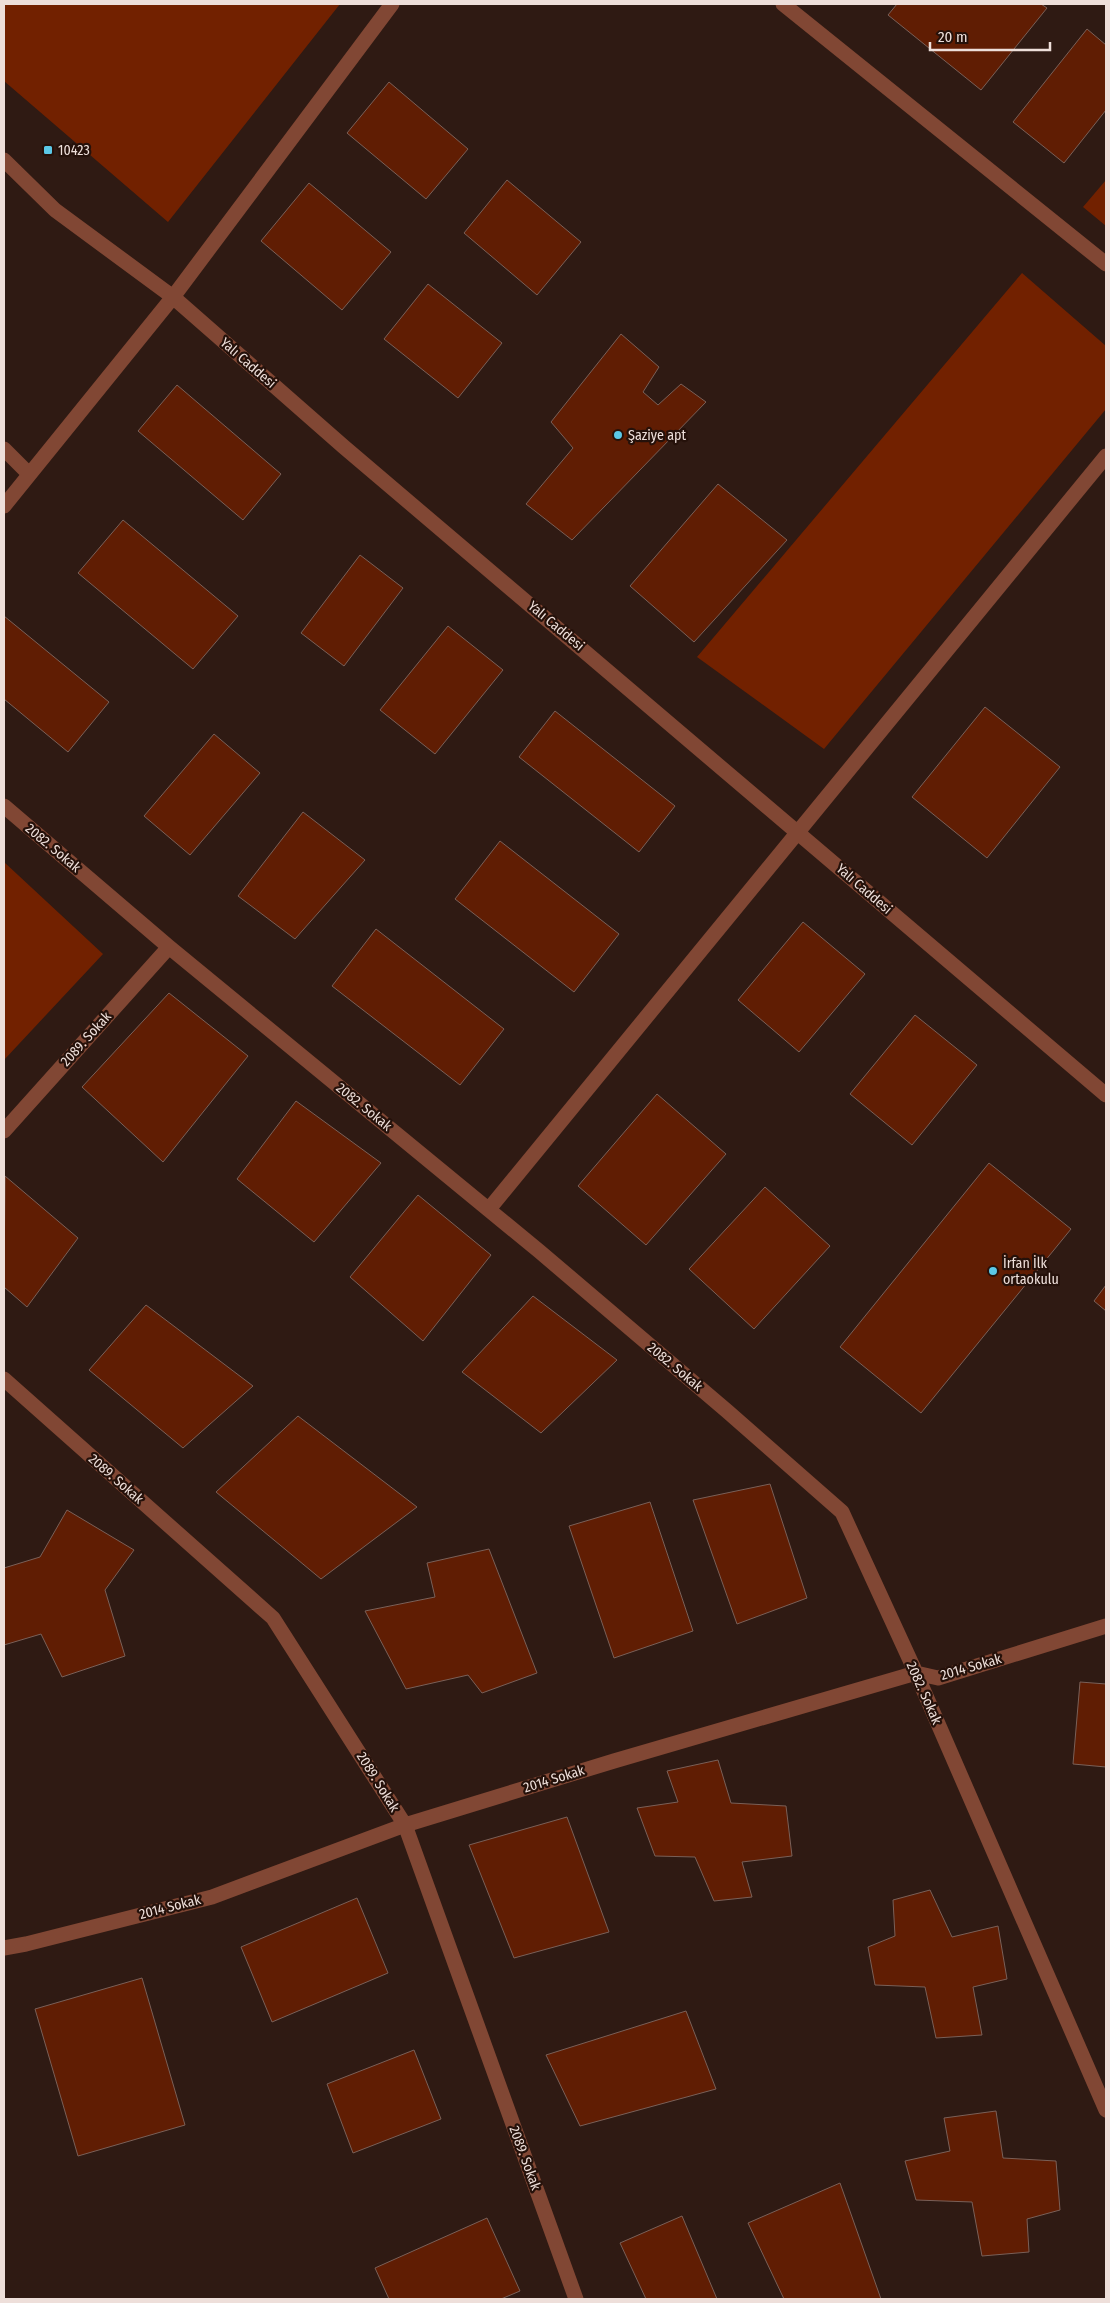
<svg xmlns="http://www.w3.org/2000/svg" width="1110" height="2303" viewBox="0 0 1110 2303" font-family="'Fira Sans Condensed',sans-serif">
	<rect width="100%" height="100%" fill="#2f1a13"/>
	<path fill="#722100" d="M 4,4 L 340,4 L 168,222 L 4,81 Z
		M 1106,180 L 1106,226 L 1083,207 Z
		M 1022,273 L 1106,346 L 1106,409 L 824,749 L 697,657 Z
		M 4,862 L 103,954 L 4,1060 Z"/>
	<path fill="#601d03" stroke="#7a6058" d="M 897,4 L 1041,4 L 1047,8 L 981,90 L 888,15 Z
		M 1087,29 L 1106,45 L 1106,110 L 1064,163 L 1013,122 Z
		M 389,82 L 468,149 L 426,199 L 347,133 Z
		M 507,180 L 581,242 L 537,295 L 464,233 Z
		M 309,183 L 391,252 L 342,310 L 261,241 Z
		M 428,284 L 502,343 L 458,398 L 384,339 Z
		M 621,334 L 659,367 L 643,392 L 658,405 L 681,384 L 706,402 L 572,540 L 526,504 L 573,448 L 551,422 Z
		M 177,385 L 281,474 L 243,520 L 138,431 Z
		M 718,484 L 787,540 L 694,642 L 630,586 Z
		M 123,520 L 238,616 L 193,669 L 78,573 Z
		M 360,555 L 403,588 L 344,666 L 301,633 Z
		M 4,616 L 109,702 L 68,752 L 4,699 Z
		M 448,626 L 503,670 L 435,754 L 380,710 Z
		M 985,707 L 1060,767 L 987,858 L 912,797 Z
		M 555,711 L 675,806 L 639,852 L 519,757 Z
		M 214,734 L 260,773 L 190,855 L 144,816 Z
		M 303,812 L 365,860 L 295,939 L 238,896 Z
		M 500,841 L 619,934 L 574,992 L 455,899 Z
		M 803,922 L 865,974 L 799,1052 L 738,1000 Z
		M 376,929 L 504,1029 L 460,1085 L 332,986 Z
		M 169,993 L 248,1056 L 163,1162 L 82,1087 Z
		M 915,1015 L 977,1065 L 912,1145 L 850,1094 Z
		M 657,1094 L 726,1154 L 646,1245 L 578,1186 Z
		M 296,1101 L 381,1163 L 314,1242 L 237,1179 Z
		M 989,1163 L 1071,1229 L 921,1413 L 840,1347 Z
		M 5,1176 L 78,1238 L 27,1307 L 4,1287 Z
		M 765,1187 L 830,1246 L 754,1329 L 689,1269 Z
		M 418,1195 L 491,1255 L 423,1341 L 350,1277 Z
		M 1106,1285 L 1106,1311 L 1094,1301 Z
		M 533,1296 L 617,1360 L 541,1433 L 462,1372 Z
		M 146,1305 L 253,1386 L 183,1448 L 89,1370 Z
		M 298,1416 L 417,1507 L 321,1579 L 216,1492 Z
		M 770,1484 L 807,1598 L 737,1624 L 693,1500 Z
		M 650,1502 L 693,1631 L 614,1658 L 569,1526 Z
		M 67,1510 L 134,1550 L 105,1590 L 125,1656 L 62,1677 L 41,1634 L 4,1645 L 4,1568 L 40,1557 Z
		M 489,1549 L 537,1673 L 482,1693 L 468,1675 L 406,1689 L 365,1611 L 435,1597 L 427,1563 Z
		M 1080,1682 L 1106,1684 L 1106,1767 L 1073,1764 Z
		M 718,1760 L 731,1803 L 786,1806 L 792,1856 L 742,1862 L 752,1897 L 714,1901 L 695,1857 L 655,1856 L 637,1808 L 678,1802 L 667,1771 Z
		M 567,1817 L 609,1932 L 514,1958 L 469,1845 Z
		M 930,1890 L 952,1937 L 998,1926 L 1007,1979 L 973,1987 L 982,2035 L 936,2038 L 925,1987 L 875,1985 L 868,1947 L 895,1936 L 893,1900 Z
		M 357,1898 L 388,1973 L 272,2022 L 241,1947 Z
		M 142,1978 L 185,2125 L 78,2156 L 35,2009 Z
		M 686,2011 L 716,2089 L 580,2126 L 546,2055 Z
		M 414,2050 L 441,2119 L 353,2153 L 327,2084 Z
		M 996,2111 L 1003,2158 L 1056,2161 L 1060,2210 L 1027,2219 L 1029,2252 L 982,2256 L 972,2202 L 916,2200 L 905,2161 L 950,2151 L 944,2118 Z
		M 840,2183 L 881,2299 L 784,2299 L 748,2223 Z
		M 682,2216 L 717,2299 L 646,2299 L 620,2243 Z
		M 487,2218 L 520,2291 L 501,2299 L 389,2299 L 375,2268 Z"/>
	<g fill="none" stroke-linecap="round" stroke-linejoin="round">
		<path stroke="#814734" stroke-width="15" d="M 783,4 L 1106,264
			M 4,160 L 55,210 L 173,297 L 344,447 L 1106,1095
			M 4,449 L 28,473
			M 4,506 L 173,297 L 392,4
			M 4,806 L 169,947 L 539,1251 L 727,1411 L 842,1512 L 916,1673 L 1106,2110
			M 4,1131 L 169,947
			M 489,1209 L 1106,456
			M 4,1379 L 273,1618 L 405,1825 L 576,2299
			M 4,1948 L 26,1944 L 212,1897 L 405,1825 L 614,1761 L 916,1673 L 938,1678 L 1106,1626"/>
	</g>
	<g fill="#5bc8e7" stroke="#25110a" stroke-width="2">
		<rect x="43" y="145" width="10" height="10" rx="2.5"/>
		<circle cx="618" cy="435" r="5"/>
		<circle cx="993" cy="1271" r="5"/>
	</g>
	<g text-anchor="middle" dominant-baseline="central" stroke-width="4.5" stroke-linejoin="round" paint-order="stroke">
		<g font-size="14" fill="#eedfda" stroke="#25110a" text-anchor="start">
			<text x="58" y="150">10423</text>
			<text x="628" y="435">Şaziye apt</text>
			<text x="1003" y="1263">İrfan İlk<tspan x="1003" dy="16">ortaokulu</tspan></text>
		</g>
		<g font-size="14" fill="#eedfda" stroke="#25110a">
			<text transform="translate(248 363) rotate(41)">Yalı Caddesi</text>
			<text transform="translate(556 626) rotate(40)">Yalı Caddesi</text>
			<text transform="translate(53 848) rotate(40)">2082. Sokak</text>
			<text transform="translate(864 889) rotate(41)">Yalı Caddesi</text>
			<text transform="translate(86 1039) rotate(-48)">2089. Sokak</text>
			<text transform="translate(364 1107) rotate(39)">2082. Sokak</text>
			<text transform="translate(675 1367) rotate(40)">2082. Sokak</text>
			<text transform="translate(116 1479) rotate(41)">2089. Sokak</text>
			<text transform="translate(971 1667) rotate(-16)">2014 Sokak</text>
			<text transform="translate(924 1693) rotate(66)">2082. Sokak</text>
			<text transform="translate(554 1779) rotate(-17)">2014 Sokak</text>
			<text transform="translate(378 1782) rotate(58)">2089. Sokak</text>
			<text transform="translate(170 1907) rotate(-14)">2014 Sokak</text>
			<text transform="translate(525 2158) rotate(70)">2089. Sokak</text>
		</g>
	</g>
	<rect width="1110" height="2303" fill="none" stroke="#eedfda" stroke-width="10"/>
	<path d="M930 42v8h120v-8" fill="none" stroke="#eedfda" stroke-width="2.5"/>
	<text x="938" y="42" font-size="15" fill="#eedfda" stroke="#25110a" stroke-width="4" paint-order="stroke">20 m</text>
</svg>
